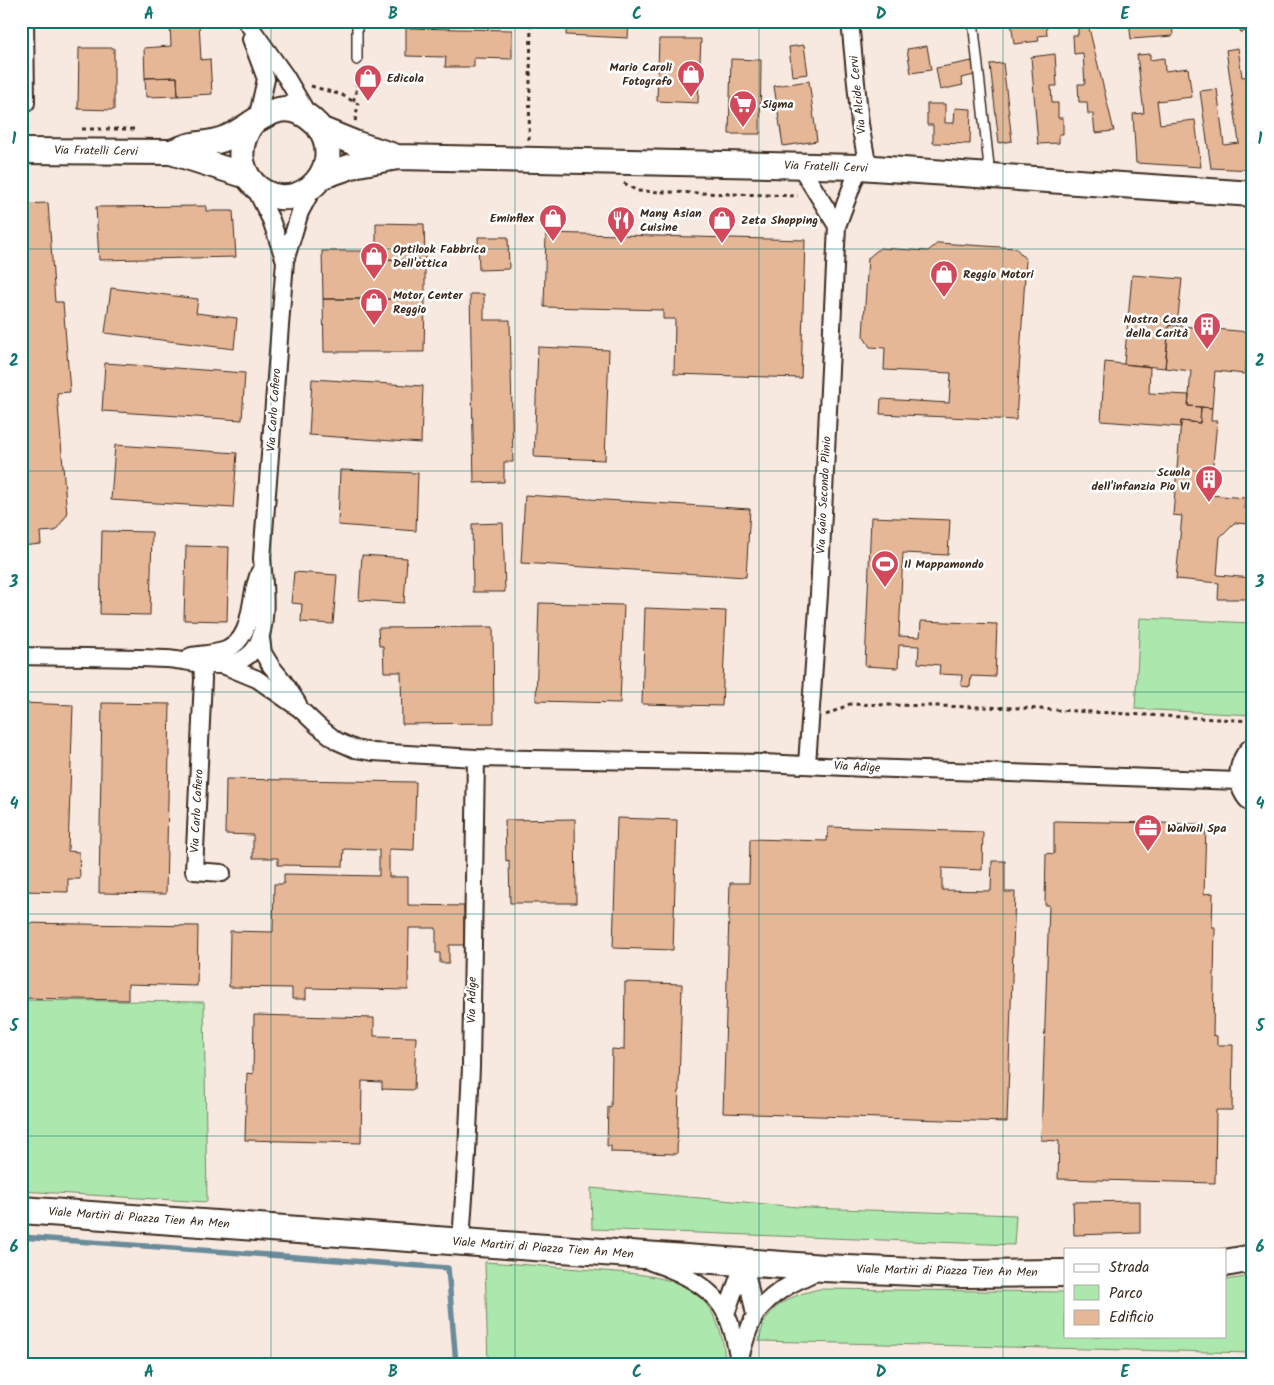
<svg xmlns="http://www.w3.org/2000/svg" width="1274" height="1385" viewBox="0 0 1274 1385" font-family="Kalam,sans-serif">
	<rect width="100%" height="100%" fill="#f8e9e0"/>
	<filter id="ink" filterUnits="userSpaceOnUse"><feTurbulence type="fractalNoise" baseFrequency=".02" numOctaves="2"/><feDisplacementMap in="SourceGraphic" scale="10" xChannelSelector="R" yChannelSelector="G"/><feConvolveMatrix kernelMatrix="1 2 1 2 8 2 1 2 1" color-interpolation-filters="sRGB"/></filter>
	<g filter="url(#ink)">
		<path fill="#ace7ad" stroke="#748866" d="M 1140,618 L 1253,623 L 1253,715 L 1135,709 Z
			M 21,1000 L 204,1002 L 207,1202 L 21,1191 Z
			M 591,1188 L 809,1208 L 1016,1215 L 1014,1245 L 592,1229 Z
			M 485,1262 C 520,1264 556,1267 591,1270 C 623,1273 656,1273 685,1287 C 713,1300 725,1335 725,1364 L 488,1364 Z
			M 1253,1276 L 1253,1353 L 759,1341 C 761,1335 762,1325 766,1319 C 779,1300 798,1294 819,1289 L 1065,1292 L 1065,1336 L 1225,1336 L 1225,1280 Z"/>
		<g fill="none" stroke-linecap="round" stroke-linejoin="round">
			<path stroke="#6b8b9a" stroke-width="5.5" d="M 21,1237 L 448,1268 L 456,1364"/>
		</g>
		<path fill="#e6b797" stroke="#3b2a1e" d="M 567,21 L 629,21 L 628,38 L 566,35 Z
			M 1011,21 L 1046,21 L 1047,35 L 1038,36 L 1039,41 L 1014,44 Z
			M 1129,21 L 1172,21 L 1173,36 L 1131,39 Z
			M 1237,21 L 1253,21 L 1253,37 L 1250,29 L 1241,33 Z
			M 199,22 L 201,60 L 210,59 L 212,94 L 178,96 L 177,77 L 145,78 L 144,48 L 171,46 L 170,24 Z
			M 1088,24 L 1114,131 L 1095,133 L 1093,114 L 1088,114 L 1087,102 L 1079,102 L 1078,84 L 1085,84 L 1083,53 L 1074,54 L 1073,35 L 1078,35 L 1078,26 Z
			M 406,28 L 512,30 L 512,59 L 474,58 L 474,67 L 445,67 L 446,57 L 406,56 Z
			M 659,39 L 701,39 L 698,103 L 657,101 Z
			M 804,45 L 808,74 L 792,76 L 789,47 Z
			M 927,46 L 931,70 L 911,73 L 907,49 Z
			M 79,48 L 114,48 L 114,110 L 78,109 Z
			M 1238,48 L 1242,77 L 1253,76 L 1253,170 L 1211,168 L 1200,91 L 1217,89 L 1224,145 L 1239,143 L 1226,50 Z
			M 1055,54 L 1057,86 L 1051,86 L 1052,103 L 1058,103 L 1058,118 L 1063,118 L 1063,134 L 1059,134 L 1059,143 L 1038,144 L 1031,57 Z
			M 1150,54 L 1150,60 L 1164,58 L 1165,71 L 1188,68 L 1192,97 L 1157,101 L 1160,124 L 1195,120 L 1201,167 L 1136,163 L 1133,114 L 1144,113 L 1137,55 Z
			M 731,59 L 761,60 L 760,134 L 729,134 Z
			M 972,61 L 975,75 L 961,78 L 963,85 L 940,90 L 936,68 Z
			M 1003,63 L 1012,141 L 999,143 L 990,64 Z
			M 177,77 L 178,96 L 146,97 L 145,78 Z
			M 809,81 L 817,141 L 783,146 L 774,86 Z
			M 927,104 L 945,104 L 945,123 L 954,123 L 955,108 L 971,109 L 970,144 L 933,143 L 933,125 L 927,125 Z
			M 48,203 L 55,302 L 63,302 L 70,392 L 57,393 L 67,515 L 55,531 L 40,532 L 41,544 L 21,546 L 21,204 Z
			M 206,206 L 206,211 L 233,211 L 236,257 L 99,260 L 96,207 Z
			M 376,223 L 424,224 L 425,260 L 376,259 Z
			M 546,233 L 805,240 L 801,378 L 674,374 L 675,319 L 663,319 L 663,310 L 544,307 Z
			M 478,237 L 508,237 L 509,269 L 479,270 Z
			M 938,243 L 1016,248 L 1026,260 L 1016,420 L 880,414 L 881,399 L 949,403 L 951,373 L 884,370 L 885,348 L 870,347 L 863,336 L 868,258 L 880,248 L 928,251 Z
			M 322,251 L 376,251 L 376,259 L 425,260 L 425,299 L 323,299 Z
			M 1132,275 L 1182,279 L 1177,326 L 1169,325 L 1165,368 L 1124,364 Z
			M 111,288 L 198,299 L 196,313 L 237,318 L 234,349 L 105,333 Z
			M 470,294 L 484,294 L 484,320 L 510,320 L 513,462 L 504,462 L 504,482 L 474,483 Z
			M 323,299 L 425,299 L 424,352 L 324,352 Z
			M 1169,325 L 1249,332 L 1245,374 L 1215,371 L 1212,408 L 1188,406 L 1191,371 L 1165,368 Z
			M 538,347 L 609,350 L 605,460 L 534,457 Z
			M 1105,362 L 1150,367 L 1149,393 L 1189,395 L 1188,406 L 1201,407 L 1200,423 L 1181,421 L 1181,427 L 1101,421 Z
			M 105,363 L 245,373 L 242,420 L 102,411 Z
			M 312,379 L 423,386 L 421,443 L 309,435 Z
			M 1201,407 L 1212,408 L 1211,421 L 1217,421 L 1210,495 L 1245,498 L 1244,508 L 1253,509 L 1252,524 L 1234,523 L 1220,537 L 1217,575 L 1253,578 L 1253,599 L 1218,599 L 1219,583 L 1176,579 L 1182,516 L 1173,515 L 1181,421 L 1200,423 Z
			M 115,445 L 237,453 L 233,508 L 111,500 Z
			M 340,470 L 418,473 L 416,531 L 338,525 Z
			M 525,495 L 750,509 L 746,577 L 521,563 Z
			M 871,517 L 950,520 L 948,555 L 903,553 L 899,636 L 920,637 L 921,621 L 997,624 L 995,677 L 971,676 L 970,687 L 961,686 L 962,675 L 939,674 L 940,665 L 918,663 L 919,646 L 899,645 L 898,668 L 865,666 Z
			M 503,523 L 505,592 L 473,592 L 472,524 Z
			M 102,531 L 152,532 L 150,615 L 100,614 Z
			M 186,546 L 229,547 L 227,621 L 184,620 Z
			M 362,555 L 407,558 L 404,603 L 359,600 Z
			M 294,572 L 337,575 L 333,624 L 301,622 L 302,604 L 291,603 Z
			M 539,603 L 624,605 L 620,703 L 536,701 Z
			M 645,608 L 726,611 L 722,706 L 642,704 Z
			M 493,627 L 494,723 L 402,724 L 401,672 L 384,672 L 383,646 L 379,646 L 378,628 Z
			M 21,703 L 73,705 L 68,851 L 79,852 L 80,879 L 68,879 L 68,892 L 21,891 Z
			M 102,703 L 170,704 L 166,894 L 99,893 Z
			M 226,779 L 416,782 L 414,850 L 389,849 L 389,877 L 408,877 L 408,905 L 464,906 L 464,945 L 449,945 L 449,963 L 440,963 L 440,953 L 436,953 L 436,928 L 409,928 L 408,990 L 306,988 L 306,999 L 292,999 L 292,988 L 229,987 L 230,931 L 273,932 L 274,884 L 284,884 L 284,874 L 379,876 L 379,850 L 344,849 L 343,866 L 278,865 L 278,858 L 253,858 L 253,835 L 225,834 Z
			M 617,818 L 677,820 L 673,950 L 613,948 Z
			M 575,819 L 576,903 L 510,903 L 509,860 L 506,861 L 505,820 Z
			M 1054,821 L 1206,824 L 1204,894 L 1213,893 L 1212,927 L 1215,927 L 1213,1035 L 1217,1036 L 1217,1045 L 1233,1045 L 1232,1110 L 1216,1110 L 1215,1183 L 1058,1179 L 1059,1141 L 1041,1140 L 1049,905 L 1045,905 L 1046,853 L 1054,854 Z
			M 828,827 L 983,832 L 982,870 L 942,868 L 942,890 L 991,891 L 992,861 L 1005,861 L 1005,892 L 1015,892 L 1007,1122 L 723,1113 L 730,883 L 749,883 L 750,839 L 827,841 Z
			M 21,923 L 198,926 L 197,986 L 128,984 L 128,1000 L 21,998 Z
			M 625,982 L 682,984 L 677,1154 L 611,1152 L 611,1146 L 607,1146 L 608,1107 L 611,1108 L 612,1049 L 624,1050 Z
			M 254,1015 L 374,1018 L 374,1036 L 416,1037 L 414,1090 L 382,1089 L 382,1082 L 362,1081 L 361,1143 L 245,1140 L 247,1073 L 253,1074 Z
			M 1140,1201 L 1140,1233 L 1074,1235 L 1073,1202 Z"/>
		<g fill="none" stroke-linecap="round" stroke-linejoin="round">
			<g stroke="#3b2a1e" stroke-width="12">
				<path id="service" d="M 973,21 L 990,175
					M 357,60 L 357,21"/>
			</g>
			<g stroke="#3b2a1e" stroke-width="20">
				<path id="minor" d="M 25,21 L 26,103
					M 246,21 L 286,77 L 310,118
					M 850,21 L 860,124 L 868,168
					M 251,39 L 266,79 L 257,119
					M 800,166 L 837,226
					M 254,186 L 271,220 L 285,261
					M 261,639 L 263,653 L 271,666 L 284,682 L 298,704
					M 21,656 C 69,657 118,657 166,659 C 185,660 204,666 223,665 C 234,664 245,660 253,651 C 270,631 264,583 262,558 L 285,261 L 300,212 L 314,186
					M 191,656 C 202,654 216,654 226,650 C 248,640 249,616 253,596 C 254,588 257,580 259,573
					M 202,664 L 203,679 L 194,871 L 222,873
					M 223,665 L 257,679 L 300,709 L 318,726 L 337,741 L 355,749 L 373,752 L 476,758 L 763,763 L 866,768 L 1238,781
					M 1253,745 C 1234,760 1233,790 1253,805
					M 807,764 L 819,594 L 837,226 L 859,167
					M 461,1241 L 467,1153 L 471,1067 L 476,758
					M 651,1262 C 678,1271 713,1287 726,1314 C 730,1322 733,1332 735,1341 C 736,1348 739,1356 739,1364
					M 744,1262 L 755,1315
					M 726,1314 L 744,1262
					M 740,1358 C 744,1344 748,1327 756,1314 C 771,1292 796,1281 820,1270"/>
			</g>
			<g stroke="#3b2a1e" stroke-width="28">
				<path id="secondary" d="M 320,129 L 357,144 L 394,156
					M 21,151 L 171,152 L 247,176
					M 171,152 C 178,150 186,146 193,145 C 204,143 215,143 226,138 C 255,126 281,90 314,122 C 325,131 329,146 327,160 C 325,171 319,181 310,188 C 270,218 219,169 252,123
					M 320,177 L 358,164 L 398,157 L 859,167 L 1253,194"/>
			</g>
			<g stroke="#3b2a1e" stroke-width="30">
				<path id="primary" d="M 21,1210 L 824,1268 L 961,1274 L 1065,1273
					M 1225,1263 L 1253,1258"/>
			</g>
			<path stroke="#3b2a1e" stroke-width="3" stroke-dasharray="4 4" stroke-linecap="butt" d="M 311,86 L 342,95 L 358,104 L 355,122
				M 353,101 L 356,94 L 357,71
				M 27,118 L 27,129
				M 82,129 L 134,129
				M 529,140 L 531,21
				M 624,183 L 637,191 L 798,196
				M 826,715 L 850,704 L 1021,708 L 1253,721
				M 23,1364 L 27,1231"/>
			<use href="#service" stroke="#fff" stroke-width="9"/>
			<use href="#minor" stroke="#fff" stroke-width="16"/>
			<use href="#secondary" stroke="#fff" stroke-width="24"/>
			<use href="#primary" stroke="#fff" stroke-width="26"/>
		</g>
	</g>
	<path fill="none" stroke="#0f766e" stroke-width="1" stroke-opacity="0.55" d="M 271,21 L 271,1364M 515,21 L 515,1364M 759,21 L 759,1364M 1003,21 L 1003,1364M 21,249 L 1253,249M 21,471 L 1253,471M 21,692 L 1253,692M 21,914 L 1253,914M 21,1136 L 1253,1136"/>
	<defs>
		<g id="shop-pin" transform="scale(1.4375)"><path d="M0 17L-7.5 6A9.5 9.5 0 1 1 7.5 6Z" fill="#d1495b" stroke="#fff"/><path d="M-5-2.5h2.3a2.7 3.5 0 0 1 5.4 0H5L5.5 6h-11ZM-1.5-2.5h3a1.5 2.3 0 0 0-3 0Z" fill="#fff"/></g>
		<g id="supermarket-pin" transform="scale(1.4375)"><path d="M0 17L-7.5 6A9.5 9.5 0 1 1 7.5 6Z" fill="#d1495b" stroke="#fff"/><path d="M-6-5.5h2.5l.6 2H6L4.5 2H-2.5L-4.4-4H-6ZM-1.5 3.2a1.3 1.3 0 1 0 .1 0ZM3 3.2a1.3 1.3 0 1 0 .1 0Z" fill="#fff"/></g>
		<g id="restaurant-pin" transform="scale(1.4375)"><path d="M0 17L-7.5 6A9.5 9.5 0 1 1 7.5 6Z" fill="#d1495b" stroke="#fff"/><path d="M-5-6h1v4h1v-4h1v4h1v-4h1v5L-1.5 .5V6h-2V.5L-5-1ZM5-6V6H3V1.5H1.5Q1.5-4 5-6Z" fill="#fff"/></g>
		<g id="building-pin" transform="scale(1.4375)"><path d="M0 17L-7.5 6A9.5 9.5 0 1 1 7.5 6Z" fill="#d1495b" stroke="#fff"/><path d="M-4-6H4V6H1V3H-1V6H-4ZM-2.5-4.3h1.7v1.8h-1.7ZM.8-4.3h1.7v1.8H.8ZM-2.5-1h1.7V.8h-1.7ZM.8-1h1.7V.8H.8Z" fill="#fff"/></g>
		<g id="stadium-pin" transform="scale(1.4375)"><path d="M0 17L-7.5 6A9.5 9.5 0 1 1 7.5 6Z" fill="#d1495b" stroke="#fff"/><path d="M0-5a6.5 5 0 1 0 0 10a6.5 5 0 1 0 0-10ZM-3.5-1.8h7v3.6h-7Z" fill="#fff"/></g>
		<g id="office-pin" transform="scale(1.4375)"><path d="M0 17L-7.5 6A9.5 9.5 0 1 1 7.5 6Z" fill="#d1495b" stroke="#fff"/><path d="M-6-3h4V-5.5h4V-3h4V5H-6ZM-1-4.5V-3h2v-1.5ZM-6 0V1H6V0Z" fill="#fff"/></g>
	</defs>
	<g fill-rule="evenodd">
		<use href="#shop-pin" x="691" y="74"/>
		<use href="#shop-pin" x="368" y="78"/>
		<use href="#supermarket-pin" x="743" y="104"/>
		<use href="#shop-pin" x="553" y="218"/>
		<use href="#restaurant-pin" x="621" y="220"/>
		<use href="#shop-pin" x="722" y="220"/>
		<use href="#shop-pin" x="374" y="256"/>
		<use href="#shop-pin" x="944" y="274"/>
		<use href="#shop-pin" x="374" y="302"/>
		<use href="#building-pin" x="1207" y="326"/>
		<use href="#building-pin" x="1209" y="479"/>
		<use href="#stadium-pin" x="885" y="564"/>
		<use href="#office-pin" x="1148" y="828"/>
	</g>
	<g text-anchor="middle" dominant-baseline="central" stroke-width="5" stroke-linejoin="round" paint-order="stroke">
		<g font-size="12" font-weight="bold" fill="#3b2a1e" stroke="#fff" text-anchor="start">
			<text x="672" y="67" text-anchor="end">Mario Caroli<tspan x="672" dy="14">Fotografo</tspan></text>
			<text x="387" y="78">Edicola</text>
			<text x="762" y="104">Sigma</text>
			<text x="640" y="213">Many Asian<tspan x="640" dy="14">Cuisine</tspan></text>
			<text x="534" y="218" text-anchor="end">Eminflex</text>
			<text x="741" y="220">Zeta Shopping</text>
			<text x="393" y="249">Optilook Fabbrica<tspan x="393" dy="14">Dell'ottica</tspan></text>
			<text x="963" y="274">Reggio Motori</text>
			<text x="393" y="295">Motor Center<tspan x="393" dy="14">Reggio</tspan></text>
			<text x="1188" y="319" text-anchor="end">Nostra Casa<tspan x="1188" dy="14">della Carità</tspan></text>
			<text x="1190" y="472" text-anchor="end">Scuola<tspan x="1190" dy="14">dell'infanzia Pio VI</tspan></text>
			<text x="904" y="564">Il Mappamondo</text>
			<text x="1167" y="828">Walvoil Spa</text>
		</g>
		<g font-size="12" fill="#3b2a1e" stroke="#fff">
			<text transform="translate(858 95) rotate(-96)">Via Alcide Cervi</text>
			<text transform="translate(96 151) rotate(1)">Via Fratelli Cervi</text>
			<text transform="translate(826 167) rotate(2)">Via Fratelli Cervi</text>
			<text transform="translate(274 410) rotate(-86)">Via Carlo Cafiero</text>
			<text transform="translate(824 495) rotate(-87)">Via Gaio Secondo Plinio</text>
			<text transform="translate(857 767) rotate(3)">Via Adige</text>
			<text transform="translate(197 811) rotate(-87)">Via Carlo Cafiero</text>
			<text transform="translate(472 1000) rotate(-89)">Via Adige</text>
			<text transform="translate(139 1218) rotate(4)">Viale Martiri di Piazza Tien An Men</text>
			<text transform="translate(543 1248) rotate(4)">Viale Martiri di Piazza Tien An Men</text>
			<text transform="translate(947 1271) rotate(1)">Viale Martiri di Piazza Tien An Men</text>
		</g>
	</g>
	<rect width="1274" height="1385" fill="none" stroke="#fff" stroke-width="55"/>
	<rect x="1064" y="1248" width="162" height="90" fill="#ffffff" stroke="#b1aaa5"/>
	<rect x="1074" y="1264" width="25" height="8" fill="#ffffff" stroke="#b1aaa5"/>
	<text x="1109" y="1272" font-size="15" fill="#3b2a1e">Strada</text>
	<rect x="1074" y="1285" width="25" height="15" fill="#ace7ad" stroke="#b1aaa5"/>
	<text x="1109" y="1298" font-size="15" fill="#3b2a1e">Parco</text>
	<rect x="1074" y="1310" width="25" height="15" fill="#e6b797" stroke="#b1aaa5"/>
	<text x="1109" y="1322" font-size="15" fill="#3b2a1e">Edificio</text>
	<rect x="28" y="28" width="1218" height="1330" fill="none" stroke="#0f766e" stroke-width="2"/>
	<g font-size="16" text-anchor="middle" font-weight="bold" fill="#0f766e">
		<text x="149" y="19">A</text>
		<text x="393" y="19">B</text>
		<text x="637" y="19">C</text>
		<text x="881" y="19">D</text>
		<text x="1125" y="19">E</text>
		<text x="14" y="144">1</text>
		<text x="1260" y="144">1</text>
		<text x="14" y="366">2</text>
		<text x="1260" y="366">2</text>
		<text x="14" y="587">3</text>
		<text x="1260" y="587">3</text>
		<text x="14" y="809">4</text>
		<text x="1260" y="809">4</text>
		<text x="14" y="1031">5</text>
		<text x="1260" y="1031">5</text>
		<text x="14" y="1252">6</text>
		<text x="1260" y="1252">6</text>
		<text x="149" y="1377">A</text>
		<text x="393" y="1377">B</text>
		<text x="637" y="1377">C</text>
		<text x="881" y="1377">D</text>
		<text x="1125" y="1377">E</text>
	</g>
</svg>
